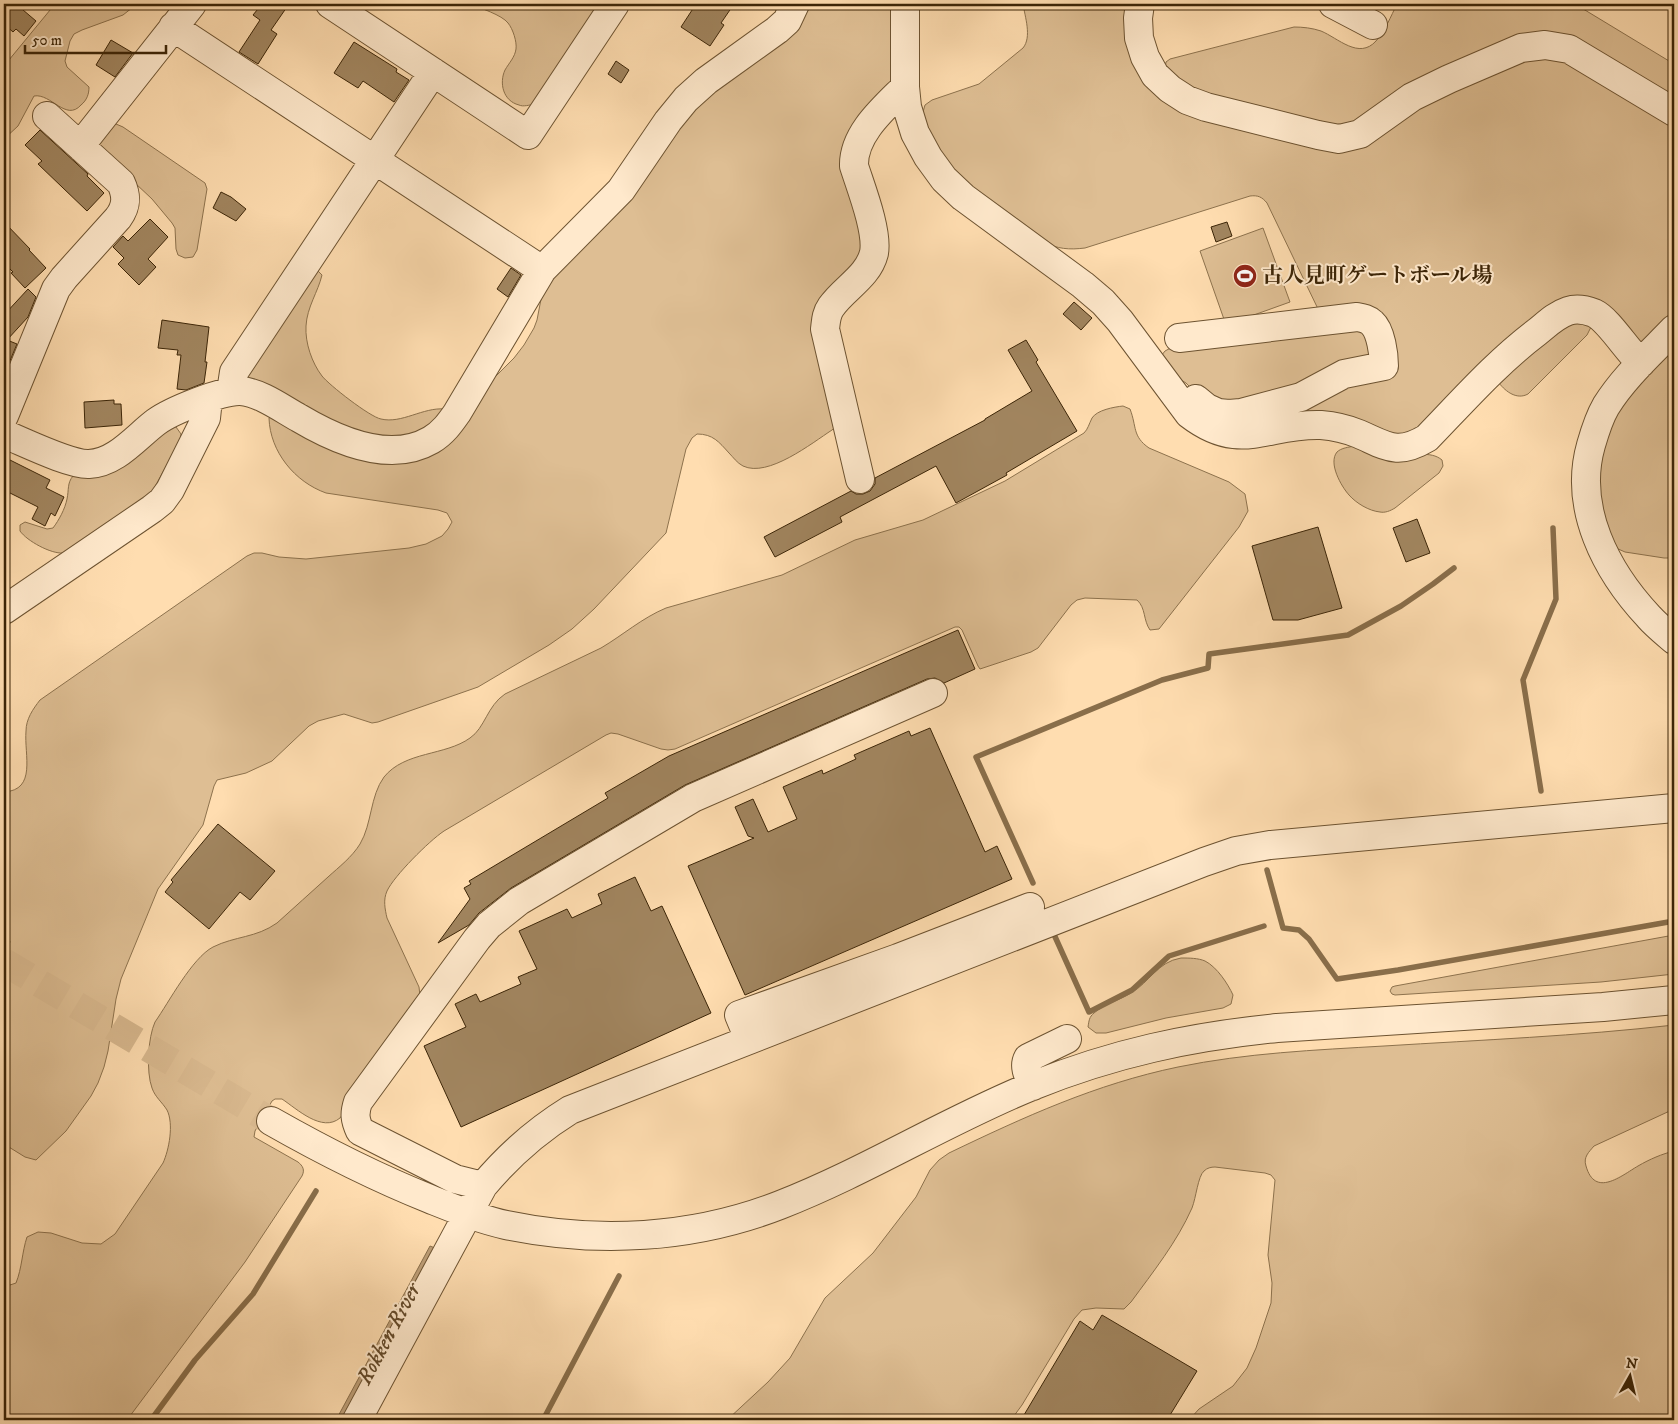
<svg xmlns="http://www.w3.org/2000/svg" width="1678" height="1424" viewBox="0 0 1678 1424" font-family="'IM FELL DW Pica','Noto Serif JP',serif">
	<rect width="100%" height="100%" fill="#ffddb0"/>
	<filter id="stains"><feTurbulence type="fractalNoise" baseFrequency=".004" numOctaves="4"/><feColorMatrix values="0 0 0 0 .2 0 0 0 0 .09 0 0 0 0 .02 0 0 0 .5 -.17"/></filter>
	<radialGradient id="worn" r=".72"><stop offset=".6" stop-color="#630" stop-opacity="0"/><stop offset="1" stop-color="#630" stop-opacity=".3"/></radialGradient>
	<path fill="#debe93" stroke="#8d724d" d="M 55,4 L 137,4 L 123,15 L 82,30 L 74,34 L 70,41 L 65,61 L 67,67 L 89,87 C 89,94 87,100 81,105 C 66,122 51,93 34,96 L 18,126 L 4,139 L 4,66 Z
		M 470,4 L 606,4 L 534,104 C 530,105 523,107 519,105 C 503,101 499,83 505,70 C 509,63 515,57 516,49 C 517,42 513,29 508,23 C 502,15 480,8 470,4 Z
		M 804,4 L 893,4 L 893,82 L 851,144 L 868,251 L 826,303 L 838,425 L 832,430 C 812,443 768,478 743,466 C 737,463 733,457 729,453 C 719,442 713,434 697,434 L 692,438 L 686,449 L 666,533 L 594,609 L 572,629 L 549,645 L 478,687 L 378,722 L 372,723 L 344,714 L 318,721 L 309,726 L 272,761 L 246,773 L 217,780 L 214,786 L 203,825 L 158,889 L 121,979 L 116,999 L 108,1051 L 104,1067 L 98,1083 L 91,1096 L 66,1131 L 36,1160 L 25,1157 L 4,1144 L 4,952 L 10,942 L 8,937 L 4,934 L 4,792 C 37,790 24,755 26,731 C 26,719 33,709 40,700 L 247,556 L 254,553 L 262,553 L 279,557 L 306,559 L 409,548 L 426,544 L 442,536 L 448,529 L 452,522 L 447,513 L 438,510 L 326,493 C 295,482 270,452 269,418 L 273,415 L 397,459 L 485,387 L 514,358 L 524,345 L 534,328 L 537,320 L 542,294 L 549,277 L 675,126 Z
		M 1023,4 L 1130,4 L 1136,61 L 1316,144 L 1417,106 L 1524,58 L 1566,58 L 1674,124 L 1674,314 C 1661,328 1653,343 1633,342 L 1585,303 L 1412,438 L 1201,398 L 1186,383 L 1170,373 L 1161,356 L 1165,351 L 1180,343 L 1319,311 L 1267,203 C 1262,197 1258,195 1250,196 L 1085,248 C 1069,250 1058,249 1043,242 L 971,189 L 953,171 L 926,128 L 923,112 L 925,105 L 932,100 L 979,84 L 1023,48 C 1032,37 1025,17 1023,4 Z
		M 1397,4 L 1575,4 L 1674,64 L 1674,100 L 1573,40 L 1372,113 L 1339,129 L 1191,91 L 1165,68 L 1166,62 L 1170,59 L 1294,27 C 1303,27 1312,28 1321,31 C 1338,38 1359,60 1376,41 C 1385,31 1391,16 1397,4 Z
		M 110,124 L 116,124 L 123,127 L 205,183 L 207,189 L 206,195 L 197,250 L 193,257 L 185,258 L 178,255 L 176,249 L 175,228 L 172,223 L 152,199 L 100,150 L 96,140 Z
		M 1263,228 L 1290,302 L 1226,325 L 1200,251 Z
		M 317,270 L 322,275 C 318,292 307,307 306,326 C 305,343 312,363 322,376 C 329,385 370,417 381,419 C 402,424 423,407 445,409 L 446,411 L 413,439 L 354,434 L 248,380 L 245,376 Z
		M 1583,317 L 1591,327 L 1587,335 L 1528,394 C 1517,400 1506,392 1499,383 L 1521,354 Z
		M 1674,343 L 1674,443 L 1672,449 L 1674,456 L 1674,558 L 1664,558 L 1625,552 L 1616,548 L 1606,532 L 1595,479 L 1615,411 Z
		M 1123,406 L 1130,409 C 1137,427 1132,436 1149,448 L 1229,482 L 1245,494 L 1248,511 L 1239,527 L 1159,629 L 1150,630 C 1143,620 1146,608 1137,600 L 1085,598 L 1077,600 L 1071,605 L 1038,648 L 1031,652 L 980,669 L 978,666 L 962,630 L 959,627 L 955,627 L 675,749 L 668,750 L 661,749 L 618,734 L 611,733 L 606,735 L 444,831 C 429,841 394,876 387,891 C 383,900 385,909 387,918 L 419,987 L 420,996 L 415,1014 L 340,1118 C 322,1133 297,1109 282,1099 L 275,1099 L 272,1101 L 255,1131 L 254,1137 L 298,1162 C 303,1166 305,1170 302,1176 L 245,1262 L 127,1420 L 4,1420 L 4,1287 L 16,1283 C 22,1268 22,1252 27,1237 L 38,1232 L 51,1233 L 82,1243 L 101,1244 L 115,1234 L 163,1163 C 169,1150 174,1124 167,1110 C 162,1102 155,1097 152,1088 C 146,1072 148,1037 155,1022 C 169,1002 192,958 213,947 C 235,936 256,938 277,923 C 294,908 311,892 328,877 C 339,867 352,857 360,844 C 372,824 370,796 384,777 C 405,751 445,756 470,738 C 485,728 487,706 505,694 L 601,648 C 623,635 642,618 666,608 L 782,575 L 855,540 L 923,520 L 1005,481 L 1084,433 C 1088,429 1089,424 1092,418 C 1097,410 1114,407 1123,406 Z
		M 167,425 L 176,427 L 181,434 L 180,441 L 152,492 L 63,553 C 51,554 27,541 20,531 L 20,525 L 25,522 L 47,529 L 53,528 C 59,520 65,509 67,499 C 69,490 67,483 73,476 Z
		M 1355,446 C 1370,449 1384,452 1399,454 C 1414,457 1430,450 1442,460 L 1443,466 L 1439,473 L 1395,508 C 1390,511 1385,513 1380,512 C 1369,511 1356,503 1349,495 C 1341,486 1328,463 1337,452 C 1341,448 1349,447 1355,446 Z
		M 1674,935 L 1674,974 L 1601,982 L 1395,995 L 1392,994 L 1390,991 L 1392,987 L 1395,986 Z
		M 1181,958 C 1189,958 1198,958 1205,961 C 1217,967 1228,984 1233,995 L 1231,1004 L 1223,1008 L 1166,1018 L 1106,1033 L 1096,1033 L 1088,1027 C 1089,1021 1089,1017 1094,1013 C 1104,1004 1120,1000 1131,993 C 1150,982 1157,962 1181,958 Z
		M 1674,1025 L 1674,1109 L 1594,1146 C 1589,1152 1583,1157 1586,1166 C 1595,1198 1621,1176 1638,1166 C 1650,1159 1662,1154 1674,1151 L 1674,1420 L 1189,1420 L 1199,1409 L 1233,1386 L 1247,1368 L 1256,1348 L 1271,1303 L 1272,1283 L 1268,1255 L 1275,1180 L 1271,1175 L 1265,1173 L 1215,1167 C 1211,1167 1207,1168 1204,1171 C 1198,1176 1196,1198 1192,1208 C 1177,1242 1153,1272 1131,1302 L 1124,1309 L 1096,1308 L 1082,1310 L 1074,1319 L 1022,1405 L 1011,1420 L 727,1420 L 768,1382 L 790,1358 L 825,1298 L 873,1253 L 916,1197 L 930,1170 L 939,1160 L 949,1153 C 1024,1117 1096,1084 1178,1067 C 1246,1053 1315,1050 1384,1046 C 1481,1040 1578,1036 1674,1025 Z"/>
	<path fill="#bd9e77" stroke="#896e4a" d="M 430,1246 L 440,1250 L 349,1420 L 336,1420 Z"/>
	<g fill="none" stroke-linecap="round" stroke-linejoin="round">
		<path stroke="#896e4a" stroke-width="5.5" d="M 1541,791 L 1523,680 L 1556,599 L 1553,528
			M 1267,870 L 1283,928 L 1299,930 L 1309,939 L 1337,979 L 1398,970 L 1674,921
			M 1033,883 L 976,757 L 1162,680 L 1208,668 L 1209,654 L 1348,635 L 1401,606 L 1433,584 L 1454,568
			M 1052,930 L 1089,1012 L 1132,990 L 1169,956 L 1264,926
			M 151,1420 L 195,1360 L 253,1294 L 316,1191
			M 543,1420 L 619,1276"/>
	</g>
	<path fill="#a1855f" stroke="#3c2507" d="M 4,4 L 16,4 L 36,21 L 24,36 L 16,29 L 13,32 L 4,24 Z
		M 262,4 L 289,4 L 271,30 L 277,34 L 258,64 L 239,52 L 260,20 L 253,15 Z
		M 696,4 L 734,4 L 721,23 L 724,25 L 710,46 L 681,27 Z
		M 111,40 L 133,53 L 115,77 L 96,65 Z
		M 354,42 L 397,69 L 396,72 L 409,80 L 394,102 L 363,81 L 358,88 L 334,73 Z
		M 616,61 L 629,70 L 621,83 L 608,74 Z
		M 40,130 L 88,174 L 87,176 L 104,193 L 87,211 L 38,164 L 42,161 L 25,145 Z
		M 221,192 L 231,197 L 246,209 L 236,221 L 213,208 Z
		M 150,219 L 168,237 L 148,259 L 156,267 L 139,285 L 118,264 L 124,258 L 113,247 L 123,236 L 128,241 Z
		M 4,222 L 30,249 L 29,250 L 46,268 L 25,288 L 11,273 L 13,272 L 4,263 Z
		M 1227,222 L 1232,236 L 1216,242 L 1211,227 Z
		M 511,268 L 521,275 L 508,297 L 497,289 Z
		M 28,289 L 36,297 L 28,317 L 7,340 L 17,344 L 4,375 L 4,315 Z
		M 1074,302 L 1092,318 L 1081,330 L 1063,314 Z
		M 162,320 L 209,327 L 205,362 L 207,362 L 204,383 L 186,390 L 177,389 L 181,355 L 177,355 L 178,350 L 158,348 Z
		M 1026,340 L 1038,360 L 1036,362 L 1077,431 L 1006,473 L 1007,475 L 956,503 L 936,466 L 840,517 L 842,522 L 775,557 L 764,537 L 851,491 L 856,494 L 863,494 L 870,491 L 875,484 L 875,478 L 985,420 L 985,419 L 1032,391 L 1008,350 Z
		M 114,400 L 114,404 L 121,404 L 122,425 L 85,428 L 84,402 Z
		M 4,457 L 50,480 L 46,488 L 64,497 L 55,516 L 51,513 L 45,526 L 32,519 L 38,507 L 4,490 Z
		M 1417,519 L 1430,553 L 1406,562 L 1393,528 Z
		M 1318,527 L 1342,608 L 1298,620 L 1273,620 L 1252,546 Z
		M 958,630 L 975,669 L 944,683 L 935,678 L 927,679 L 685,785 L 511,888 L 479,913 L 469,925 L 438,943 L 470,899 L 464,888 L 471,884 L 469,881 L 608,798 L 605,793 L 669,756 Z
		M 930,728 L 985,852 L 997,846 L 1012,879 L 745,995 L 688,866 L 754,838 L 748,836 L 735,807 L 753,799 L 768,832 L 797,819 L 783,787 L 822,770 L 823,774 L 856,759 L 854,755 L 909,731 L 911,736 Z
		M 218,824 L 275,871 L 250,900 L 240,892 L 209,929 L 165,892 L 173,882 L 171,880 Z
		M 635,877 L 651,911 L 662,906 L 711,1013 L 461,1127 L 424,1046 L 466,1027 L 455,1004 L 476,994 L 480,1002 L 521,984 L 518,977 L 537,969 L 519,931 L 567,909 L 572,918 L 602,904 L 598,894 Z
		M 1102,1315 L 1197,1371 L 1167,1420 L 1021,1420 L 1080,1321 L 1093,1330 Z"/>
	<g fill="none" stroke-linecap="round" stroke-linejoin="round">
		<path stroke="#d8b88e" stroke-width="28" stroke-dasharray="28 14" stroke-linecap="butt" d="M 4,962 L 271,1121"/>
		<g stroke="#6d5331" stroke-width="30">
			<path id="minor" d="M 330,4 L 528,135 L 615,4
				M 905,4 L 905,87 L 907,107 L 915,133 L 928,157 L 944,179 L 963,197 L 1083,285 L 1103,302 L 1120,321 L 1189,414 C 1241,454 1266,423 1321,425 C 1334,426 1347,429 1359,434 C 1387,446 1397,456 1427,438 C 1462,402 1496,363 1537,332 C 1547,324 1556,315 1568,311 C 1577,308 1586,310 1594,313 C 1609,320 1627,351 1641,363
				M 1140,4 L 1138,18 L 1139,38 L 1145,57 L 1155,75 L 1170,89 L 1187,100 L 1206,107 L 1318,135 L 1339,139 L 1360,134 L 1412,97 L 1449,79 L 1521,48 L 1545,45 L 1569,49 L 1674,112
				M 1333,4 L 1373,25
				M 173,27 L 542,270
				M 80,146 L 192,4
				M 1674,329 C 1651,353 1624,377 1606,406 C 1599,418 1595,431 1591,445 C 1573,508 1606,571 1649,617 C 1656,625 1666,633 1674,640
				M 1179,338 L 1357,317 C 1363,318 1368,319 1372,323 C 1381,331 1384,355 1384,366 L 1344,374 L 1301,397 L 1241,413 L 1229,414 L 1218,413 L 1207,408 L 1196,399
				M 231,392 L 234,372 L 433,72
				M 4,416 L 56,289 L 64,278 L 118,218 C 127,206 127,196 121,183 L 47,116
				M 4,434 C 24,442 70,465 89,464 C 116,463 136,437 156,422 C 171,411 222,390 241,391 C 261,393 281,408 299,418 C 336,440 390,464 431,440 C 443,433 450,423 457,413 L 542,270 L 621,190 L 668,121 L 686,99 L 706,81 L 777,30 L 787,21 L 795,4
				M 860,479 L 825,329 C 826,321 826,314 831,307 C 844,288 868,277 874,253 C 878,231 861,188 854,166 C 853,134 884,108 905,87
				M 4,610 L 152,509 L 162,501 L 170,490 L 206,418 L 208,399
				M 749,1039 L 739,1015 L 898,958 L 1030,907
				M 1033,1086 C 1029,1077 1023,1067 1028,1058 L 1067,1039
				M 271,1121 C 322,1150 375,1177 430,1199 C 455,1209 479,1219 506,1225 C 597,1244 693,1239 780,1205 C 867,1171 946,1121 1032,1086 C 1114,1053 1189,1037 1277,1028 L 1603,1007 L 1674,1000
				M 483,1186 L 455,1179 L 360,1131 C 355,1120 354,1114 358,1102 L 477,939 L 489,925 L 519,901 L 693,798 L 933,693
				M 357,1420 L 483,1186 C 508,1156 536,1131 570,1110 L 1204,862 L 1236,851 L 1270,845 L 1674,808"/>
		</g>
		<use href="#minor" stroke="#ffe9cc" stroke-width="28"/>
	</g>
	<defs>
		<g id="stadium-disc" transform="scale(1.25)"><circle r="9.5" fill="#8f2418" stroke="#ffe9cc"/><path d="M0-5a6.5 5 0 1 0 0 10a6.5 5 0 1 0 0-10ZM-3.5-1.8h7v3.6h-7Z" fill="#fff"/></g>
	</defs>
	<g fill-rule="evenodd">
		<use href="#stadium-disc" x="1245" y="276"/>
	</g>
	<g text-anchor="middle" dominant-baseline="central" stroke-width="4" stroke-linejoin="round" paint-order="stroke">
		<g font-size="21" font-weight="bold" fill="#3c2507" stroke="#ffe9cc" text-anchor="start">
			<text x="1262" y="276">古人見町ゲートボール場</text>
		</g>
		<g font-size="22" font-style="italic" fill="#634929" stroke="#ffe9cc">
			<text transform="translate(389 1334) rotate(-62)">Rokken River</text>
		</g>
	</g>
	<rect width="1678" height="1424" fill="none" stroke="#ffddb0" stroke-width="20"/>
	<rect x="5" y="5" width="1668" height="1414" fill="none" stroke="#3c2507" stroke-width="2.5"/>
	<rect x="10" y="10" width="1658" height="1404" fill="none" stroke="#3c2507"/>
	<g transform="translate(1630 1376) rotate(8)" stroke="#ffe9cc" stroke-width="4" paint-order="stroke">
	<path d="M0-4L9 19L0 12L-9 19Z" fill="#3c2507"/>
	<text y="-8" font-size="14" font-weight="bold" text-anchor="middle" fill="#3c2507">N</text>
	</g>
	<path d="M25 45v8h141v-8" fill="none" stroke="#3c2507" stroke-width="2.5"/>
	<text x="32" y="45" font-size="15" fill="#3c2507" stroke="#ffe9cc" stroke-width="4" paint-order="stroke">50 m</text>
	<rect width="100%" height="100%" filter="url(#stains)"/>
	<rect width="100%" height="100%" fill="url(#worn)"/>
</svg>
